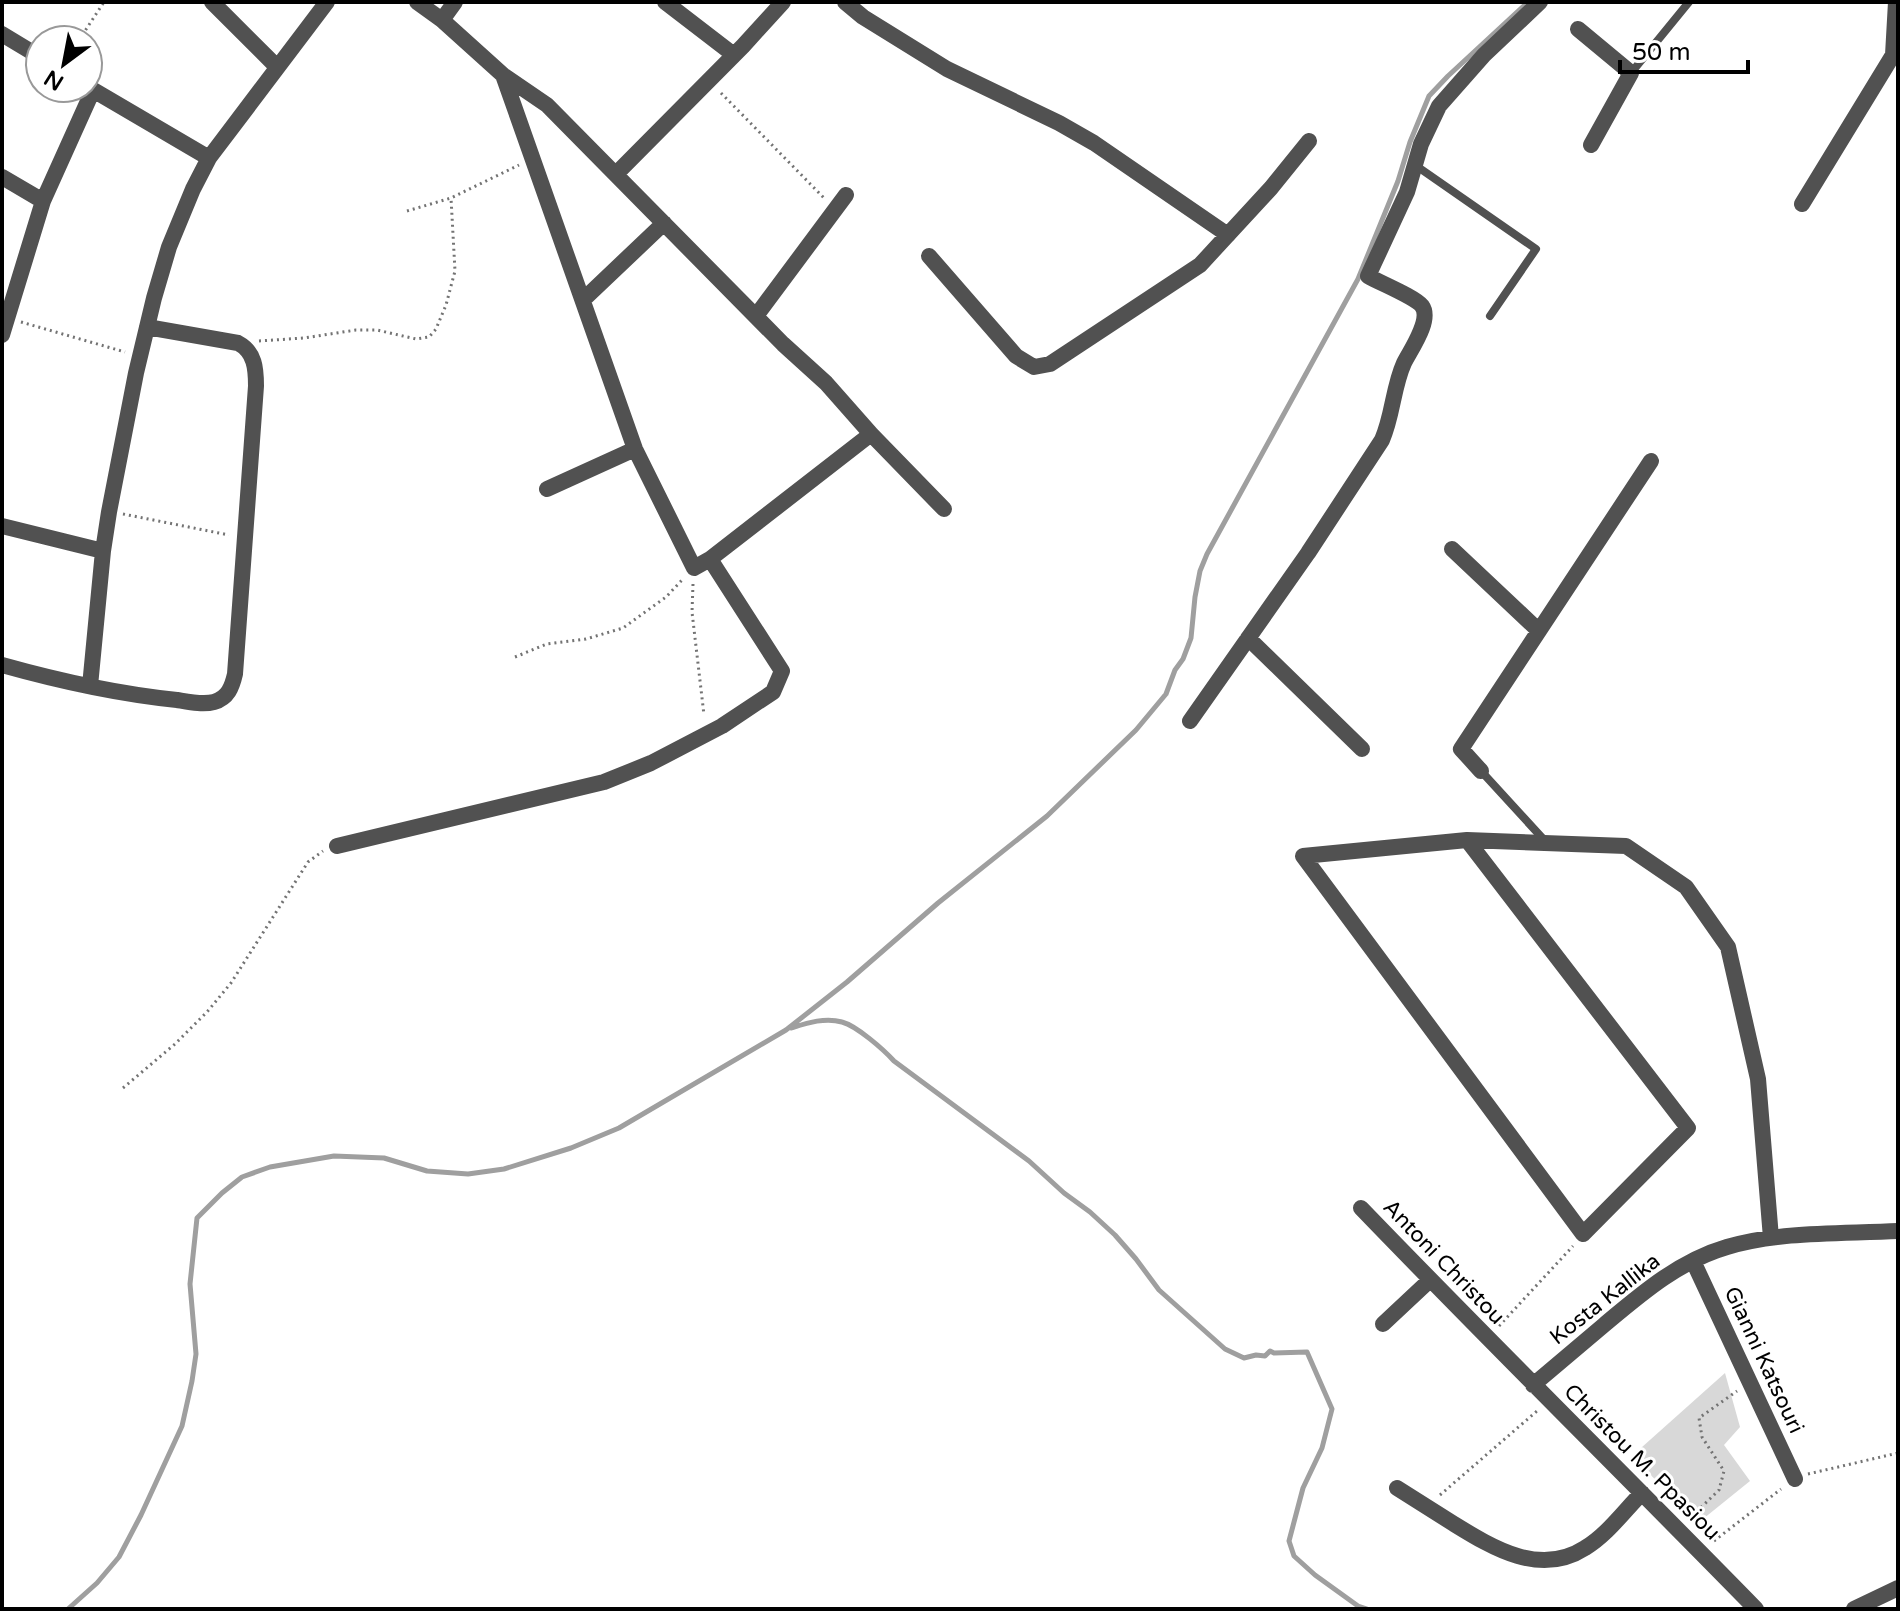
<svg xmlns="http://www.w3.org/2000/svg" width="1900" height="1611" viewBox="0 0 1900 1611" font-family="'Varela Round',sans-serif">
	<rect width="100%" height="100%" fill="#fff"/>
	<path fill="#d8d8d8" d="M 1725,1373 L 1740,1427 L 1724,1445 L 1750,1481 L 1698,1523 L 1632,1456 Z"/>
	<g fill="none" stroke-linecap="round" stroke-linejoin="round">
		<path stroke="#9f9f9f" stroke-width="5" d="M 791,1028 C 807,1023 825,1017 842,1022 C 857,1026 884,1050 894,1061 L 1029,1161 L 1064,1193 L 1090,1212 L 1115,1235 L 1136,1259 L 1159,1290 L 1225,1349 L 1244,1358 L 1256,1355 L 1265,1356 L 1270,1351 L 1274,1353 L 1307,1352 L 1332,1409 L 1322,1448 L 1303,1488 L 1289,1541 L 1294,1556 L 1315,1575 L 1358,1606 L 1367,1609
			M 68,1609 L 97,1583 L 119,1557 L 141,1515 L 182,1426 L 192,1381 L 196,1354 L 190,1284 L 197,1218 L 222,1193 L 242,1177 L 270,1167 L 334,1156 L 384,1158 L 427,1171 L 468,1174 L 504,1169 L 571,1148 L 619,1128 L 786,1030 L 847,982 L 938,903 L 1047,816 L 1136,730 L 1166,694 L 1175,670 L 1183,659 L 1191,638 L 1195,597 L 1200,571 L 1207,554 L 1358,279 L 1398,181 L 1410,142 L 1429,96 L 1448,76 L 1528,2"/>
		<path stroke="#737373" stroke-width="3" stroke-dasharray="2 4" stroke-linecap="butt" d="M 79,40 L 104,2
			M 721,93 L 825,199
			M 407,211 L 451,198 L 519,165
			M 21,322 L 125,352
			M 259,341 L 304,338 L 356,330 L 377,330 L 416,339 L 429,337 L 436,329 L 446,305 L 455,271 L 451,198
			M 123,514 L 229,535
			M 693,584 L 692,612 L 704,715
			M 515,657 L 547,644 L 586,639 L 623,628 L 666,597 L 683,579
			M 123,1088 L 175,1044 L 207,1012 L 231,983 L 308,862 L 323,851
			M 1499,1326 L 1573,1246
			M 1808,1474 L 1898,1453
			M 1440,1495 L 1537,1411
			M 1688,1520 L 1719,1490 L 1724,1471 L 1702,1437 L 1699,1418 L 1737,1391
			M 1714,1541 L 1781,1489"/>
		<path stroke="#515151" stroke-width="8" d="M 1631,73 L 1689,2
			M 1415,165 L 1536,249 L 1490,316
			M 1481,771 L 1546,842"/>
		<path stroke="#515151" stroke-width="16" d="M 212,2 L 277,67
			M 417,2 L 442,20 L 503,75 L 547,105 L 783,344 L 826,383 L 871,434 L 944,509
			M 665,2 L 734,55
			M 845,2 L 863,17 L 947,69 L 1059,123 L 1094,143 L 1228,235
			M 442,20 L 455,2
			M 1578,29 L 1631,73 L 1591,145
			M 2,34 L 40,57
			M 503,75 L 635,449 L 694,568 L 710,559 L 871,434
			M 88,87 L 209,158
			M 616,174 L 743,46 L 783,2
			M 2,177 L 43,201
			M 1802,204 L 1893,55 L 1896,2
			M 929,256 L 1016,356 L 1034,367 L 1050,364 L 1200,265 L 1271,188 L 1309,141
			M 583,300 L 664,223
			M 756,316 L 846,195
			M 2,335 L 43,201 L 93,90
			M 547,489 L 635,449
			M 2,526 L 103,551
			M 1452,549 L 1539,631
			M 1248,638 L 1362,749
			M 2,665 C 59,681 118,694 177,700 C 189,702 203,705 214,702 C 228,698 232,687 235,674 L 256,386 C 256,369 255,352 238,343 L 147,327
			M 90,686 L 103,551 L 109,512 L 136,373 L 154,298 L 169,247 L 193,189 L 209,158 L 327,2
			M 1190,721 L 1308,553 L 1382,440 C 1393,415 1393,387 1404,363 C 1411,349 1432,320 1422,306 C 1415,297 1380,283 1368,276 L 1407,192 L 1421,144 L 1439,106 L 1484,55 L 1540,2
			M 1481,771 L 1461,749 L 1651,461
			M 1467,840 L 1303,856 L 1583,1234 L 1688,1128 L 1467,840 L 1626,846 L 1686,887 L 1728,947 L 1758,1079 L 1771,1238
			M 337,846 L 604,782 L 651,763 L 722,726 L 773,692 L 782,671 L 710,559
			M 1361,1208 C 1491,1343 1625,1475 1756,1609
			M 1693,1261 L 1795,1479
			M 1383,1324 L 1430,1280
			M 1533,1385 C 1557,1365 1580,1345 1604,1325 C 1641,1294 1679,1261 1727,1247 C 1780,1231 1843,1234 1898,1231
			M 1397,1488 C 1416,1500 1435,1512 1454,1524 C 1493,1548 1540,1577 1585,1548 C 1607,1535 1624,1511 1642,1493
			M 1854,1609 L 1898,1588"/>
	</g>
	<g text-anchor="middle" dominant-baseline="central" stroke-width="6" stroke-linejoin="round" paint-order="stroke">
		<g font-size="22" fill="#000" stroke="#fff">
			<text transform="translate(1444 1262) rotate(46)">Antoni Christou</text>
			<text transform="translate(1605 1299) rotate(-38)">Kosta Kallika</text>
			<text transform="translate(1764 1360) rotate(65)">Gianni Katsouri</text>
			<text transform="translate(1642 1462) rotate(45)">Christou M. Ppasiou</text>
		</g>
	</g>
	<rect width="1900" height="1611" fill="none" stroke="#000000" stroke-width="8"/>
	<g transform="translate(64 64) rotate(212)"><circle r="38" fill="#ffffff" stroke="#999999" stroke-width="2"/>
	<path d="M0-6L14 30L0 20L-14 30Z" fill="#000000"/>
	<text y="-12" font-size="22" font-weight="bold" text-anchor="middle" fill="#000000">N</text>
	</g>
	<path d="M1620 60v12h128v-12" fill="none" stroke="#000000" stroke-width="4"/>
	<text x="1632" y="60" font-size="24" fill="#000000" stroke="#ffffff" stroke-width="6" paint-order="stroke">50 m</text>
</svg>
